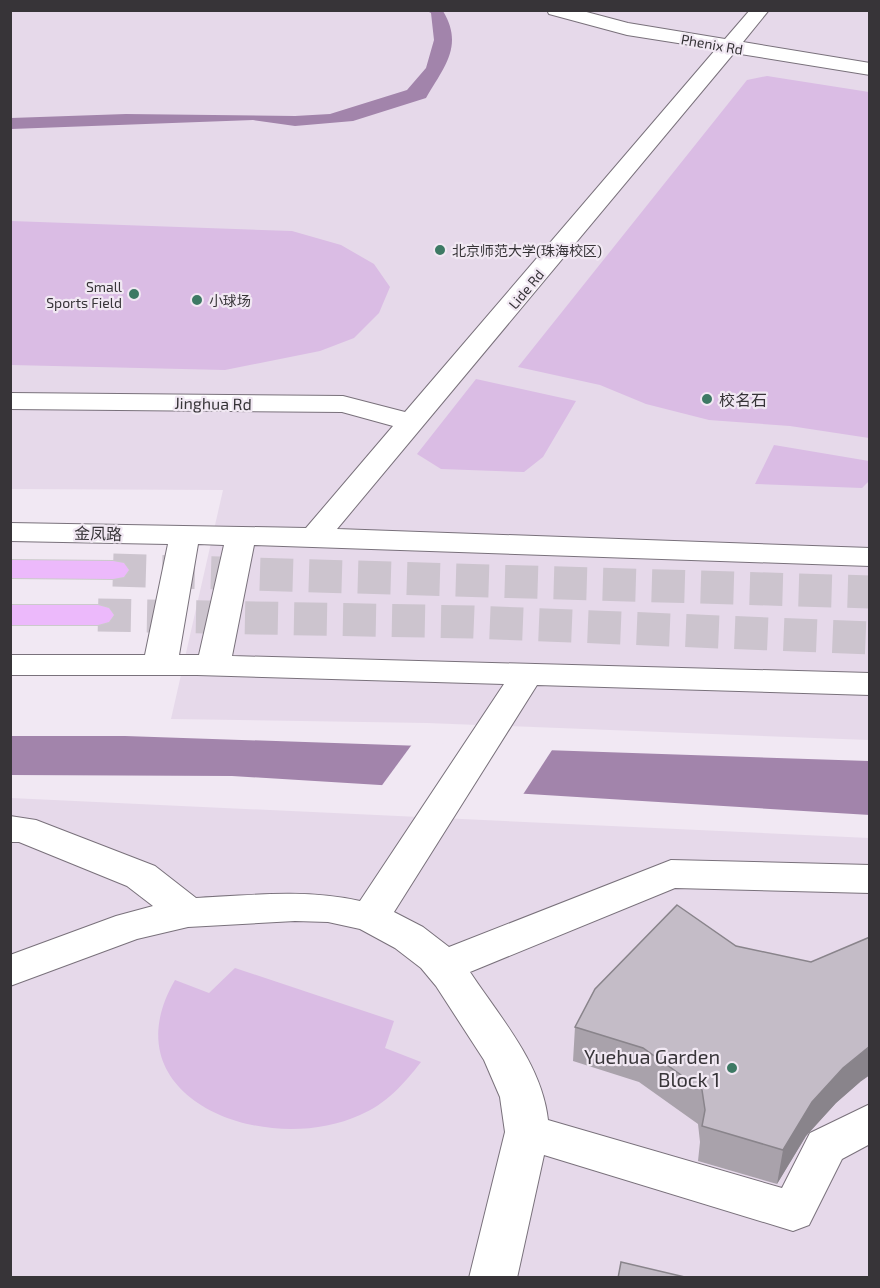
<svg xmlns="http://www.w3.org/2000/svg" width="880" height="1288" viewBox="0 0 880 1288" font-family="'Exo 2','Noto Sans SC',sans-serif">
	<rect width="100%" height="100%" fill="#f1e8f3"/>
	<path fill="#e6d9ea" d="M 11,11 L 869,11 L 869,740 L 427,723 L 171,719 L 223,490 L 11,489 Z
		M 11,798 L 869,838 L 869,1277 L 11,1278 Z"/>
	<path fill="#dabce4" d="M 767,76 L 869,92 L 869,438 L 790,426 L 709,420 L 646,404 L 600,385 L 518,367 L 747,80 Z
		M 11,221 L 292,231 L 341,245 L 374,264 L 390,287 L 379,313 L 354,338 L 320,351 L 225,370 L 11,365 Z
		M 476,379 L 576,401 L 543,457 L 524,472 L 441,469 L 417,454 Z
		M 774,445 L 869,461 L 869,481 L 862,488 L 755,484 Z
		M 235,968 L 394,1021 L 385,1048 L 421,1062 C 404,1084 386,1104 360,1115 C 266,1158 106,1099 175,980 L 209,993 Z"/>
	<path fill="#a284ab" d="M 427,11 L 443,11 C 464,46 444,67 426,98 L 353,121 L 295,126 L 253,120 L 11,129 L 11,118 L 126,114 L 295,116 L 330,114 L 407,90 L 426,68 L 434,40 L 431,13 Z
		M 11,736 L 125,736 L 869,761 L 870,815 L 232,776 L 11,775 Z"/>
	<path fill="#f1e8f3" d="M 413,743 L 554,747 L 522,796 L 380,788 Z"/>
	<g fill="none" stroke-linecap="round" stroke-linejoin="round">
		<path stroke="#ccc4ce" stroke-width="33" stroke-dasharray="33 16" stroke-linecap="butt" d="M 113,570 L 870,592
			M 98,615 L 473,622 L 870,638"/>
		<g stroke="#79717b" stroke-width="2">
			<path id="minor" d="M 547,10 L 579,10 L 628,23 L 725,39 L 750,10 L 769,10 L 743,42 L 870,63 L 870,75 L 734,53 L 337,529 L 870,548 L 870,566 L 254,545 L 232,656 L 870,673 L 870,695 L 537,685 L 394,912 L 423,927 L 449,947 L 671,860 L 870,865 L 870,893 L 675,888 L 470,972 C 499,1016 542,1064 548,1120 L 782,1188 L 810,1133 L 870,1104 L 870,1144 L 842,1159 L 809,1225 L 793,1231 L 544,1155 L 517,1278 L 469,1278 L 505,1132 L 500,1097 L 484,1060 L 436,986 L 421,968 L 395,948 L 360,929 L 328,922 L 295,921 L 188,927 L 137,939 L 10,986 L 10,955 L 116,916 L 153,906 L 127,886 L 19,842 L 10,842 L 10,816 L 36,820 L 155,866 L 196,898 C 251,895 306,889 360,901 L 504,684 L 197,675 L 10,675 L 10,655 L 145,655 L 168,544 L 10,541 L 10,523 L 306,528 L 393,426 L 342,412 L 10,409 L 10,393 L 343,396 L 405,412 L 716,49 L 627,35 L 549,14 ZM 198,544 L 224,545 L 199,655 L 179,655 Z"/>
		</g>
		<g stroke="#cbcacb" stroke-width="2">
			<path id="highway" d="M 10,560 L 113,561 L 124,563 L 129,570 L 124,577 L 113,579 L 10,578 Z
				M 10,605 L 98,605 L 109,608 L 114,615 L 109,622 L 98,625 L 10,625 Z"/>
		</g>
		<use href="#minor" fill="#fff" fill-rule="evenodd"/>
		<use href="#highway" fill="#ecb9fb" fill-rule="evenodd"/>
	</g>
	<path fill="#a9a2ab" d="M 575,1027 L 860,1082 L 836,1103 L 806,1136 L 777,1184 L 698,1161 L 700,1142 L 698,1124 L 639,1082 L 573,1061 Z"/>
	<path fill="#89848b" d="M 870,1046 L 870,1075 L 860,1082 L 836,1103 L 806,1136 L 777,1184 L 783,1150 L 812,1102 L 843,1068 Z"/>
	<path fill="#c4bcc7" stroke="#89848b" stroke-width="1.5" d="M 677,905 L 736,946 L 811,962 L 870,937 L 870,1046 L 843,1068 L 812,1102 L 783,1150 L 702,1126 L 705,1110 L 702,1090 L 643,1048 L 575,1027 L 595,989 Z
		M 621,1262 L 689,1278 L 618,1278 Z"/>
	<g fill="#3d7964" stroke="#f1e8f3" stroke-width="2">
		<circle cx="440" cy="250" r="6"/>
		<circle cx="134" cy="294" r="6"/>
		<circle cx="197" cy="300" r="6"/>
		<circle cx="707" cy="399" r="6"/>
		<circle cx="732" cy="1068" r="6"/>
	</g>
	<g text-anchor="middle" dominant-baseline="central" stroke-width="4.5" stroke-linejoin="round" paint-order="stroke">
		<g font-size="14" fill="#373438" stroke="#f1e8f3">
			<text transform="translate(712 44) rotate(10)">Phenix Rd</text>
			<text transform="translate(526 289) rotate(-50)">Lide Rd</text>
		</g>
		<g font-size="14" fill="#373438" stroke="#f1e8f3" text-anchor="start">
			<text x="452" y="250">北京师范大学(珠海校区)</text>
			<text x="122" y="286" text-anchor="end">Small<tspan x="122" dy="16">Sports Field</tspan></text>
			<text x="209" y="300">小球场</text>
		</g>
		<g font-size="16" fill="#373438" stroke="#f1e8f3" text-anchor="start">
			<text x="719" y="399">校名石</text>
		</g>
		<g font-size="16" fill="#373438" stroke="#f1e8f3">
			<text transform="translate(213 403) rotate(1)">Jinghua Rd</text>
			<text transform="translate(98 533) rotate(1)">金凤路</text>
		</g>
		<g font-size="20" fill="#373438" stroke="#f1e8f3" text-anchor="end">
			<text x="720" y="1056">Yuehua Garden<tspan x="720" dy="23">Block 1</tspan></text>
		</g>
	</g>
	<rect width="880" height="1288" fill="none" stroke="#373438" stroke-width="24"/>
</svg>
